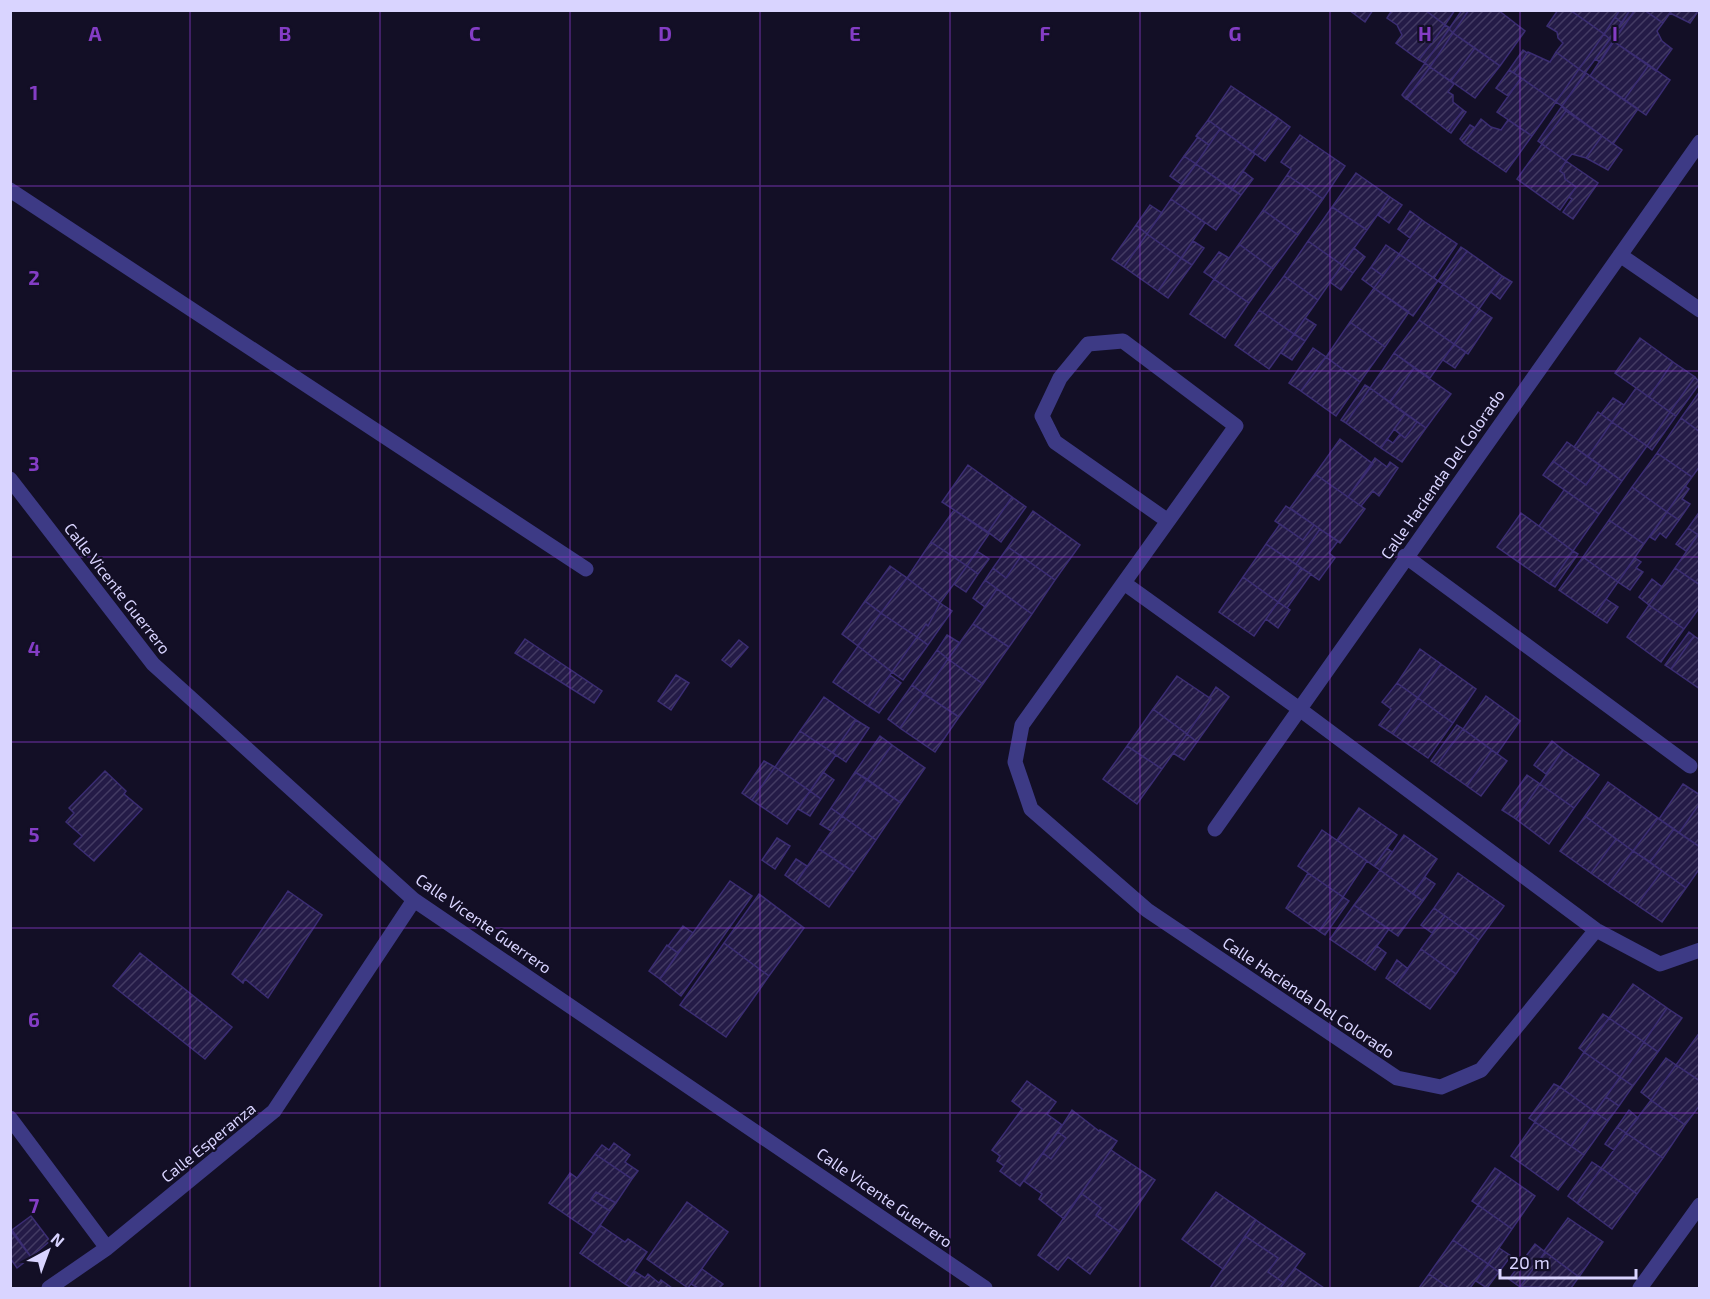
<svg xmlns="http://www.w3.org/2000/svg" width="1710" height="1299" viewBox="0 0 1710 1299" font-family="'Exo 2',sans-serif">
	<defs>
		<pattern id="building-hatch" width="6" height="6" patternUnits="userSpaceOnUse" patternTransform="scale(1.5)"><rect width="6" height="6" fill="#241b47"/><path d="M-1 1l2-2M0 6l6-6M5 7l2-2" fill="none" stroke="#433b63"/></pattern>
	</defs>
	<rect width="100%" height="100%" fill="#130f26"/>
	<path fill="url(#building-hatch)" stroke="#3b2d73" stroke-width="1.5" d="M 1349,10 L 1373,10 L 1365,22 Z
		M 1392,10 L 1425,10 L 1445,25 L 1419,60 L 1396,43 L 1402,35 L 1397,25 L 1387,18 Z
		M 1425,10 L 1455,10 L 1445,25 Z
		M 1462,10 L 1469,10 L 1453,33 L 1449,29 Z
		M 1469,10 L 1498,10 L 1525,31 L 1500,66 L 1453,33 Z
		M 1558,10 L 1570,10 L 1604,34 L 1579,69 L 1556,52 L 1563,43 L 1558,38 L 1557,32 L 1547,26 Z
		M 1570,10 L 1620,10 L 1604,34 Z
		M 1620,10 L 1630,10 L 1622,23 L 1615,17 Z
		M 1630,10 L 1635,10 L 1620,32 L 1617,29 Z
		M 1635,10 L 1644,10 L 1663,23 L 1657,31 L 1662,41 L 1672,49 L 1656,71 L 1613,41 Z
		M 1644,10 L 1699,10 L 1690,23 L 1670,13 L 1663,23 Z
		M 1615,17 L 1622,23 L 1610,39 L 1604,34 Z
		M 1445,25 L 1450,28 L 1425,63 L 1419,60 Z
		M 1449,29 L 1453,33 L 1430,67 L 1425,63 Z
		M 1617,29 L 1620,32 L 1600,62 L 1595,59 Z
		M 1453,33 L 1475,48 L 1451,81 L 1430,67 Z
		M 1604,34 L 1610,39 L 1585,73 L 1579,69 Z
		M 1613,41 L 1649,65 L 1624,100 L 1590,76 Z
		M 1475,48 L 1500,66 L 1475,98 L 1451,81 Z
		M 1523,50 L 1527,53 L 1514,73 L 1509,70 Z
		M 1528,52 L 1550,62 L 1556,52 L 1579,69 L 1556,102 L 1514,73 Z
		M 1425,63 L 1430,67 L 1406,99 L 1402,95 Z
		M 1649,65 L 1670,80 L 1646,115 L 1624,100 Z
		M 1430,67 L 1454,84 L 1448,92 L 1453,95 L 1453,102 L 1463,110 L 1448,131 L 1407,99 Z
		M 1579,69 L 1585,73 L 1562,106 L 1556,102 Z
		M 1509,70 L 1521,78 L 1508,96 L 1496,88 Z
		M 1586,73 L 1638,109 L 1613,144 L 1562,106 Z
		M 1521,78 L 1556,102 L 1532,136 L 1497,112 Z
		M 1231,86 L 1278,118 L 1253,152 L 1208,120 Z
		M 1562,106 L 1566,111 L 1542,144 L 1538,141 Z
		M 1463,110 L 1466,112 L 1451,133 L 1448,131 Z
		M 1566,111 L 1602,136 L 1586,158 L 1572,154 L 1566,161 L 1542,144 Z
		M 1278,118 L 1290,127 L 1265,161 L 1253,152 Z
		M 1481,119 L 1491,127 L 1501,130 L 1508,120 L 1532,136 L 1506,172 L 1464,143 Z
		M 1208,120 L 1220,129 L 1209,145 L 1196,136 Z
		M 1470,125 L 1475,128 L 1464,143 L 1460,139 Z
		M 1220,129 L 1255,154 L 1231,189 L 1196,164 Z
		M 1300,135 L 1345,166 L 1323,199 L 1287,175 L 1291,169 L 1281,162 Z
		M 1602,136 L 1622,150 L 1608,170 L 1586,158 Z
		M 1198,137 L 1209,145 L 1196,164 L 1184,156 Z
		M 1542,144 L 1566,161 L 1560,171 L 1564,174 L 1565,179 L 1576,187 L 1560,210 L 1517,179 Z
		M 1184,156 L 1196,164 L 1181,184 L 1170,176 Z
		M 1566,161 L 1598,183 L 1573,219 L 1563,212 L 1572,199 L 1569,197 L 1576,187 L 1565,179 L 1564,174 L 1560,171 Z
		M 1196,164 L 1241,195 L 1216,230 L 1171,199 Z
		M 1243,171 L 1253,179 L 1241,195 L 1231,189 Z
		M 1356,173 L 1390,197 L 1367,230 L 1332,207 Z
		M 1287,175 L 1323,199 L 1298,235 L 1263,210 Z
		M 1390,197 L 1402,205 L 1389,223 L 1378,215 Z
		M 1171,199 L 1205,223 L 1181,258 L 1147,234 Z
		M 1150,205 L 1162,213 L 1147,234 L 1136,225 Z
		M 1332,207 L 1367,230 L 1342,265 L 1308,241 Z
		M 1263,210 L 1298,235 L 1273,269 L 1239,244 Z
		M 1410,211 L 1422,220 L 1410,238 L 1398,229 Z
		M 1422,220 L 1457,244 L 1434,278 L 1399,254 Z
		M 1136,225 L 1147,234 L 1124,267 L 1112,259 Z
		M 1147,234 L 1181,258 L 1158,291 L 1124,267 Z
		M 1193,241 L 1204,248 L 1192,265 L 1181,258 Z
		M 1308,241 L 1342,265 L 1318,300 L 1284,276 Z
		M 1239,244 L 1273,269 L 1249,303 L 1214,279 Z
		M 1386,245 L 1399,254 L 1383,276 L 1371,267 Z
		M 1461,247 L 1467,251 L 1443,284 L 1438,281 Z
		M 1354,248 L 1365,257 L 1353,273 L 1342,265 Z
		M 1467,251 L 1502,276 L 1479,309 L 1443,284 Z
		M 1219,252 L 1229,258 L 1214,279 L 1204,272 Z
		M 1399,254 L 1438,281 L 1413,316 L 1374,288 Z
		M 1181,258 L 1192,265 L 1168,298 L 1158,291 Z
		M 1342,265 L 1353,273 L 1341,290 L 1330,282 Z
		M 1371,267 L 1383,276 L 1374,288 L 1362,279 Z
		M 1284,276 L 1318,300 L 1294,334 L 1259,310 Z
		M 1502,276 L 1512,282 L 1500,299 L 1491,292 Z
		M 1214,279 L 1249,303 L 1225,338 L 1190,314 Z
		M 1443,284 L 1479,309 L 1454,344 L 1419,320 Z
		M 1374,288 L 1409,312 L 1385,347 L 1350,322 Z
		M 1479,309 L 1492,318 L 1468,354 L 1454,344 Z
		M 1259,310 L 1294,334 L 1269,369 L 1235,345 Z
		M 1305,318 L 1316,325 L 1305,341 L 1294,334 Z
		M 1419,320 L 1454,344 L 1430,378 L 1394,353 Z
		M 1350,322 L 1385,347 L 1360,382 L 1326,357 Z
		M 1294,334 L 1305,341 L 1292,360 L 1281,353 Z
		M 1640,338 L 1673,362 L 1649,397 L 1615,373 Z
		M 1454,344 L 1466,352 L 1455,368 L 1443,360 Z
		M 1313,348 L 1326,357 L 1301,391 L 1289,383 Z
		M 1394,353 L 1414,368 L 1390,402 L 1370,388 Z
		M 1326,357 L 1360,382 L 1336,416 L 1301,391 Z
		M 1673,362 L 1695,377 L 1670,412 L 1649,397 Z
		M 1414,368 L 1451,394 L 1426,428 L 1390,402 Z
		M 1695,377 L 1700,383 L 1676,416 L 1670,412 Z
		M 1365,385 L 1370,388 L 1346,423 L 1341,420 Z
		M 1370,388 L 1405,414 L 1381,448 L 1346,423 Z
		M 1636,388 L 1670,412 L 1647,446 L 1612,422 Z
		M 1700,391 L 1700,432 L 1681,418 Z
		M 1613,398 L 1624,405 L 1612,422 L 1601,414 Z
		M 1598,412 L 1612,422 L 1588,457 L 1574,447 Z
		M 1670,412 L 1676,416 L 1652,450 L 1647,446 Z
		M 1405,414 L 1417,422 L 1405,438 L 1394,429 Z
		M 1681,418 L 1700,432 L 1700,466 L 1692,477 L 1657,453 Z
		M 1417,422 L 1426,428 L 1402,462 L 1381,448 L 1387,439 L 1393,443 L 1400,434 L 1405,438 Z
		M 1612,422 L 1647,446 L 1622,481 L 1588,457 Z
		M 1340,439 L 1373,464 L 1348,497 L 1315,474 Z
		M 1567,442 L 1600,465 L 1586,485 L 1553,461 Z
		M 1657,453 L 1692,477 L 1667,512 L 1632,487 Z
		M 1375,458 L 1387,467 L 1390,462 L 1398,468 L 1379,496 L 1373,491 L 1361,506 L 1348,497 Z
		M 1553,461 L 1586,485 L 1600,465 L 1622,481 L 1599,514 L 1543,475 Z
		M 968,465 L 1012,497 L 988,532 L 942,502 Z
		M 1315,474 L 1365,509 L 1340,543 L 1290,508 Z
		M 1685,486 L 1689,489 L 1682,499 L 1690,504 L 1679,520 L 1667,512 Z
		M 1632,487 L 1667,512 L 1644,544 L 1609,520 Z
		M 1564,490 L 1599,514 L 1573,551 L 1539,526 Z
		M 1012,497 L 1026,507 L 1001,542 L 988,532 Z
		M 1286,506 L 1314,525 L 1303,540 L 1275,521 Z
		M 954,510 L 989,534 L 967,566 L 931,542 Z
		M 1033,511 L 1080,545 L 1055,580 L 1008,547 Z
		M 1700,511 L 1700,536 L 1688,528 Z
		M 1667,512 L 1679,520 L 1666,538 L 1660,533 L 1655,540 L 1650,537 Z
		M 1521,513 L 1573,551 L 1550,584 L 1497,547 Z
		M 1609,520 L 1644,544 L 1618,582 L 1583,557 Z
		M 1280,524 L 1303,540 L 1314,525 L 1320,529 L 1296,564 L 1266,544 Z
		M 1688,528 L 1698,535 L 1686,551 L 1676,544 Z
		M 1320,529 L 1338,541 L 1329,553 L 1335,558 L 1319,580 L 1296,564 Z
		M 1698,535 L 1700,536 L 1700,585 L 1675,568 Z
		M 931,542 L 967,566 L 940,603 L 907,578 Z
		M 1266,544 L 1301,568 L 1278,602 L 1243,577 Z
		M 1008,547 L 1021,556 L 1006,578 L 993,568 Z
		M 977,551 L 989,559 L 978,574 L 967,566 Z
		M 1573,551 L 1578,554 L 1555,587 L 1550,584 Z
		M 1021,556 L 1055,580 L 1032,614 L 985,580 L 993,568 L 1006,578 Z
		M 1583,557 L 1618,582 L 1595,615 L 1559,590 Z
		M 1635,558 L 1641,562 L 1636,568 L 1643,572 L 1630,590 L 1618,582 Z
		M 890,566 L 907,578 L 881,613 L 865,601 Z
		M 967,566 L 978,574 L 966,592 L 954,584 Z
		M 1301,568 L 1311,574 L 1287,608 L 1278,602 Z
		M 1675,568 L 1700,585 L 1700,607 L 1684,629 L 1649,605 Z
		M 1243,577 L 1278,602 L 1254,636 L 1219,612 Z
		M 907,578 L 940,603 L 928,626 L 926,624 L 917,637 L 881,613 Z
		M 1652,579 L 1662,587 L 1649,605 L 1639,597 Z
		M 985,580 L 997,589 L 985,607 L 973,598 Z
		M 997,589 L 1032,614 L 1009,647 L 973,624 Z
		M 1606,599 L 1618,607 L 1607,623 L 1595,615 Z
		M 865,601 L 881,613 L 858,646 L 842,634 Z
		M 1278,602 L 1290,610 L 1278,628 L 1266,619 Z
		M 940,603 L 952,611 L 928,645 L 917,637 L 926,624 L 928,626 Z
		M 1649,605 L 1684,629 L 1661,662 L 1627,637 Z
		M 881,613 L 917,637 L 892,672 L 858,646 Z
		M 973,624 L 1009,647 L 983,684 L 948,659 Z
		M 1689,632 L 1694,636 L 1671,669 L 1665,665 Z
		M 947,635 L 960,643 L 948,659 L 937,650 Z
		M 1694,636 L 1700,640 L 1700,689 L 1671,669 Z
		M 917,637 L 928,645 L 903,680 L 892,672 Z
		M 525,639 L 602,691 L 594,703 L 515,653 Z
		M 739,640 L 748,647 L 731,667 L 722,660 Z
		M 858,646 L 892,672 L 868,706 L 833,682 Z
		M 1420,649 L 1441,664 L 1418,698 L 1397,683 Z
		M 937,650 L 948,659 L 924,694 L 912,685 Z
		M 948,659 L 983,684 L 959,717 L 924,694 Z
		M 1441,664 L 1476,689 L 1453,723 L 1418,698 Z
		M 676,675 L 689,683 L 671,710 L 658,701 Z
		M 890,675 L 901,683 L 879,713 L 868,706 Z
		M 1177,676 L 1211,699 L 1187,734 L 1153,709 Z
		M 1397,683 L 1418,698 L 1393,734 L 1379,725 L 1391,709 L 1382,702 Z
		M 912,685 L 924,694 L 900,728 L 888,719 Z
		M 1216,687 L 1229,697 L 1197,742 L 1187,734 L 1211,699 L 1209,698 Z
		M 924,694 L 959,717 L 935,752 L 900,728 Z
		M 1486,696 L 1520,721 L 1497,754 L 1463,729 Z
		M 824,697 L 856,720 L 833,753 L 800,731 Z
		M 1418,698 L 1453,723 L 1428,758 L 1393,734 Z
		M 1153,709 L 1187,734 L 1162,769 L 1127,746 Z
		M 856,720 L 869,728 L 846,762 L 833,753 Z
		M 1457,725 L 1463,729 L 1437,765 L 1431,761 Z
		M 1463,729 L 1492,750 L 1467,786 L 1437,765 Z
		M 800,731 L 836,755 L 810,791 L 775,767 Z
		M 1187,734 L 1197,742 L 1184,760 L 1173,753 Z
		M 880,736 L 892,745 L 867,780 L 855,772 Z
		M 1552,741 L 1563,750 L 1546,774 L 1534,765 Z
		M 892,745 L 925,768 L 901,803 L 867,780 Z
		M 1127,746 L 1162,769 L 1137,804 L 1103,779 Z
		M 1492,750 L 1507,761 L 1481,796 L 1467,786 Z
		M 1563,750 L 1599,775 L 1574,808 L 1540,784 Z
		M 764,761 L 775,767 L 752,800 L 742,793 Z
		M 775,767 L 810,791 L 787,824 L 752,800 Z
		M 105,771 L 126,791 L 124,794 L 142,809 L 94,861 L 74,844 L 82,836 L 66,822 L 74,813 L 69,808 Z
		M 823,772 L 834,780 L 821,799 L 810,791 Z
		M 855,772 L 867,779 L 842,816 L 831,808 Z
		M 1527,775 L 1540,784 L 1516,819 L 1502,810 Z
		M 867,779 L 901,803 L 876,840 L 842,816 Z
		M 1608,782 L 1658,818 L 1633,851 L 1585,816 Z
		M 1540,784 L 1574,808 L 1549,844 L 1516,819 Z
		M 1683,784 L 1700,795 L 1700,803 L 1679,833 L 1659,819 Z
		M 810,791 L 821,799 L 810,816 L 798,809 Z
		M 1700,803 L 1700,847 L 1679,833 Z
		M 831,808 L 842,816 L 831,831 L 820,824 Z
		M 1359,808 L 1397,835 L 1374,866 L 1337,840 Z
		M 842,816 L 876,840 L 854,872 L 819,849 Z
		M 1585,816 L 1616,839 L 1591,873 L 1560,851 Z
		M 1658,818 L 1674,829 L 1650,862 L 1633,851 Z
		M 1674,829 L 1700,847 L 1700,868 L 1686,888 L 1650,862 Z
		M 1322,830 L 1367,861 L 1343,897 L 1298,866 Z
		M 1404,835 L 1437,859 L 1413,894 L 1380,870 Z
		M 777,838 L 790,846 L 775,869 L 762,860 Z
		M 1616,839 L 1633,851 L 1608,885 L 1591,873 Z
		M 1387,848 L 1392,852 L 1380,870 L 1374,866 Z
		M 819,849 L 854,872 L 829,907 L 796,883 Z
		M 1633,851 L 1662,871 L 1637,905 L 1608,885 Z
		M 796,859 L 807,866 L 796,883 L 785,875 Z
		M 1380,870 L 1423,901 L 1398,936 L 1354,905 Z
		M 1662,871 L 1686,888 L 1662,922 L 1637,905 Z
		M 1308,873 L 1343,897 L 1319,931 L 1286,908 Z
		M 1458,873 L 1504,906 L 1479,940 L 1434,908 Z
		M 1425,877 L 1435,884 L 1423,901 L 1413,894 Z
		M 730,881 L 752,896 L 681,996 L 660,979 Z
		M 288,891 L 322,915 L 268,998 L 245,979 L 243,983 L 232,974 Z
		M 759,894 L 804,928 L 769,976 L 724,943 Z
		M 1343,897 L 1349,901 L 1325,935 L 1319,931 Z
		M 1354,905 L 1389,929 L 1365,963 L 1330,939 Z
		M 1434,908 L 1445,916 L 1432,933 L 1421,925 Z
		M 1445,916 L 1479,940 L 1456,974 L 1421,949 Z
		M 683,926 L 693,933 L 678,953 L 668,946 Z
		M 724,943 L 769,976 L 726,1037 L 680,1005 Z
		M 667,945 L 678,953 L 660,979 L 649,971 Z
		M 1377,946 L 1386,953 L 1375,970 L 1365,963 Z
		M 1421,949 L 1456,974 L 1430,1009 L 1396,985 Z
		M 140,953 L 232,1027 L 205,1059 L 113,986 Z
		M 1397,960 L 1408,969 L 1396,985 L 1386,978 Z
		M 1633,984 L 1667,1008 L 1644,1042 L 1609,1018 Z
		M 1667,1008 L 1682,1018 L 1658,1052 L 1644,1042 Z
		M 1603,1014 L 1609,1018 L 1584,1052 L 1579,1048 Z
		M 1609,1018 L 1644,1042 L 1620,1077 L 1584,1052 Z
		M 1700,1032 L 1700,1081 L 1676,1065 Z
		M 1644,1042 L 1658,1052 L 1633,1086 L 1620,1077 Z
		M 1584,1052 L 1620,1077 L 1595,1112 L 1560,1087 Z
		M 1666,1058 L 1676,1065 L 1651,1100 L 1641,1092 Z
		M 1676,1065 L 1700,1081 L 1700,1105 L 1685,1125 L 1651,1100 Z
		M 1620,1077 L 1633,1086 L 1619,1106 L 1606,1097 Z
		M 1027,1081 L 1056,1102 L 1047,1114 L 1062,1125 L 1020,1186 L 1000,1171 L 1004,1166 L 997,1161 L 1000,1156 L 992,1150 L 1022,1109 L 1012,1101 Z
		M 1554,1084 L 1560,1087 L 1535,1122 L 1529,1118 Z
		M 1560,1087 L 1595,1112 L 1571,1146 L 1535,1122 Z
		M 1606,1097 L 1619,1106 L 1608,1121 L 1595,1112 Z
		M 1651,1100 L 1685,1125 L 1663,1158 L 1626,1133 Z
		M 1072,1110 L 1099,1131 L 1100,1130 L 1117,1141 L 1064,1219 L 1039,1199 L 1042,1194 L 1024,1181 L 1043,1153 L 1051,1159 L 1066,1138 L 1058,1132 Z
		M 1629,1110 L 1638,1118 L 1626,1133 L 1617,1127 Z
		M 1595,1112 L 1608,1121 L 1584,1155 L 1571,1146 Z
		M 1535,1122 L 1584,1155 L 1558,1190 L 1511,1156 Z
		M 1617,1127 L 1626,1133 L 1614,1150 L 1605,1144 Z
		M 1058,1132 L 1066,1138 L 1051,1159 L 1043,1153 Z
		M 1626,1133 L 1663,1158 L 1637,1194 L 1601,1168 Z
		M 614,1143 L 630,1155 L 625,1162 L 638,1171 L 632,1179 L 595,1154 L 602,1145 L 609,1150 Z
		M 1111,1150 L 1155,1180 L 1120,1232 L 1096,1215 L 1101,1208 L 1081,1193 Z
		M 595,1154 L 632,1179 L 616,1203 L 596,1192 L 591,1199 L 610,1211 L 594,1234 L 549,1203 L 570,1173 L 577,1178 Z
		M 1592,1162 L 1601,1168 L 1577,1203 L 1568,1196 Z
		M 1495,1168 L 1501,1172 L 1478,1205 L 1472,1201 Z
		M 1601,1168 L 1637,1194 L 1612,1229 L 1577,1203 Z
		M 1501,1172 L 1535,1196 L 1512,1229 L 1478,1205 Z
		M 596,1192 L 616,1203 L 610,1211 L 591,1199 Z
		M 1216,1192 L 1256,1220 L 1223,1269 L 1182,1239 Z
		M 1081,1193 L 1101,1208 L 1096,1215 L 1120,1232 L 1090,1274 L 1068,1257 L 1058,1270 L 1038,1255 Z
		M 687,1202 L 728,1232 L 688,1288 L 647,1259 Z
		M 1478,1205 L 1512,1229 L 1488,1264 L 1453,1240 Z
		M 31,1216 L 50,1241 L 31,1257 L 12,1230 Z
		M 1568,1218 L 1603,1242 L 1579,1277 L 1544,1251 Z
		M 1256,1220 L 1305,1254 L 1284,1283 L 1268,1272 L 1278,1258 L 1245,1236 Z
		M 600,1225 L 625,1242 L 628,1239 L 647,1252 L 625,1284 L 580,1253 Z
		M 10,1230 L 31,1257 L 17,1268 L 10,1258 Z
		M 1245,1236 L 1278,1258 L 1268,1272 L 1284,1283 L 1280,1288 L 1210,1288 Z
		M 1453,1240 L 1488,1264 L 1470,1288 L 1449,1288 L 1429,1274 Z
		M 1535,1244 L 1545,1252 L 1520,1287 L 1509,1279 Z
		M 1499,1248 L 1511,1256 L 1499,1272 L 1488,1264 Z
		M 1545,1252 L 1579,1277 L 1571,1288 L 1520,1287 Z
		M 1488,1264 L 1499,1272 L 1487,1288 L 1476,1281 Z
		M 1295,1268 L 1324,1288 L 1280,1288 Z
		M 702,1269 L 723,1284 L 719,1288 L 698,1288 L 691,1284 Z
		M 634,1271 L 645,1278 L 648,1274 L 659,1283 L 661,1280 L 672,1288 L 632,1288 L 625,1284 Z
		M 1429,1274 L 1449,1288 L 1419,1288 Z"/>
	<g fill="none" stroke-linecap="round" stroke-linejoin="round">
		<path stroke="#3d3a85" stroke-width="15" d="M 10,190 L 586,569
			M 1620,255 L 1700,310
			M 10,479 L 153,664 L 414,900 L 985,1288
			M 1168,521 L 1055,442 L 1042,416 L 1060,378 L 1088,344 L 1123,341 L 1236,426 L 1022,725 L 1015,762 L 1031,809 L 1147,910 L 1397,1078 L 1441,1087 L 1481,1070 L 1596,930
			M 1405,556 L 1690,766
			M 1124,583 L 1298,708 L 1596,930 L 1660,964 L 1700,950
			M 1215,829 L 1700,142
			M 10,1118 L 107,1248
			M 49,1288 L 107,1248 L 274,1111 L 414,900
			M 1640,1288 L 1700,1205"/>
	</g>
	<path fill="none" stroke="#843dc5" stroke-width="1.5" stroke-opacity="0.55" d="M 190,10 L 190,1288M 380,10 L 380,1288M 570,10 L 570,1288M 760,10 L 760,1288M 950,10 L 950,1288M 1140,10 L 1140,1288M 1330,10 L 1330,1288M 1520,10 L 1520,1288M 10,186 L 1700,186M 10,371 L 1700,371M 10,557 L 1700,557M 10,742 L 1700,742M 10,928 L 1700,928M 10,1113 L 1700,1113"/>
	<g text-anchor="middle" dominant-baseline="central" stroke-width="4.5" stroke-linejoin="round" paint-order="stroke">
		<g font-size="16" fill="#d9d4ff" stroke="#130f26">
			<text transform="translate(1442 474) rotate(-55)">Calle Hacienda Del Colorado</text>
			<text transform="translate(118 588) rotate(52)">Calle Vicente Guerrero</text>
			<text transform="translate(484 923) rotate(35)">Calle Vicente Guerrero</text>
			<text transform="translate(1309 997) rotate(34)">Calle Hacienda Del Colorado</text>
			<text transform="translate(208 1142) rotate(-39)">Calle Esperanza</text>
			<text transform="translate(885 1197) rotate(35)">Calle Vicente Guerrero</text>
		</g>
	</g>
	<g font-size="20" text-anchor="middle" font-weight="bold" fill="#843dc5" stroke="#130f26" stroke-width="4.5" stroke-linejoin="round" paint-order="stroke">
		<text x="95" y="41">A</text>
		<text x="285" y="41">B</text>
		<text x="475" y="41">C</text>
		<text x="665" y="41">D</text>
		<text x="855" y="41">E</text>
		<text x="1045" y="41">F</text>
		<text x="1235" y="41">G</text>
		<text x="1425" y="41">H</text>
		<text x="1615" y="41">I</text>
		<text x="34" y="100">1</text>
		<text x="34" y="285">2</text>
		<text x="34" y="471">3</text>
		<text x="34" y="656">4</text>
		<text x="34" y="842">5</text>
		<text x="34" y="1027">6</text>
		<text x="34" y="1213">7</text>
	</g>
	<rect width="1710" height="1299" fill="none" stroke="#d9d4ff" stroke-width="24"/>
	<g transform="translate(48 1251) rotate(41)" stroke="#130f26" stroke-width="4.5" paint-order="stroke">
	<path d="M0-4.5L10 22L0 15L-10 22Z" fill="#d9d4ff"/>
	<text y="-9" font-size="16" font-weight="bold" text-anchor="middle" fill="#d9d4ff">N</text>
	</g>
	<path d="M1500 1269v9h136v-9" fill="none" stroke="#d9d4ff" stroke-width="3"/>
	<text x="1509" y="1269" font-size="18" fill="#d9d4ff" stroke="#130f26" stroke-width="4.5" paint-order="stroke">20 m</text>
</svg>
